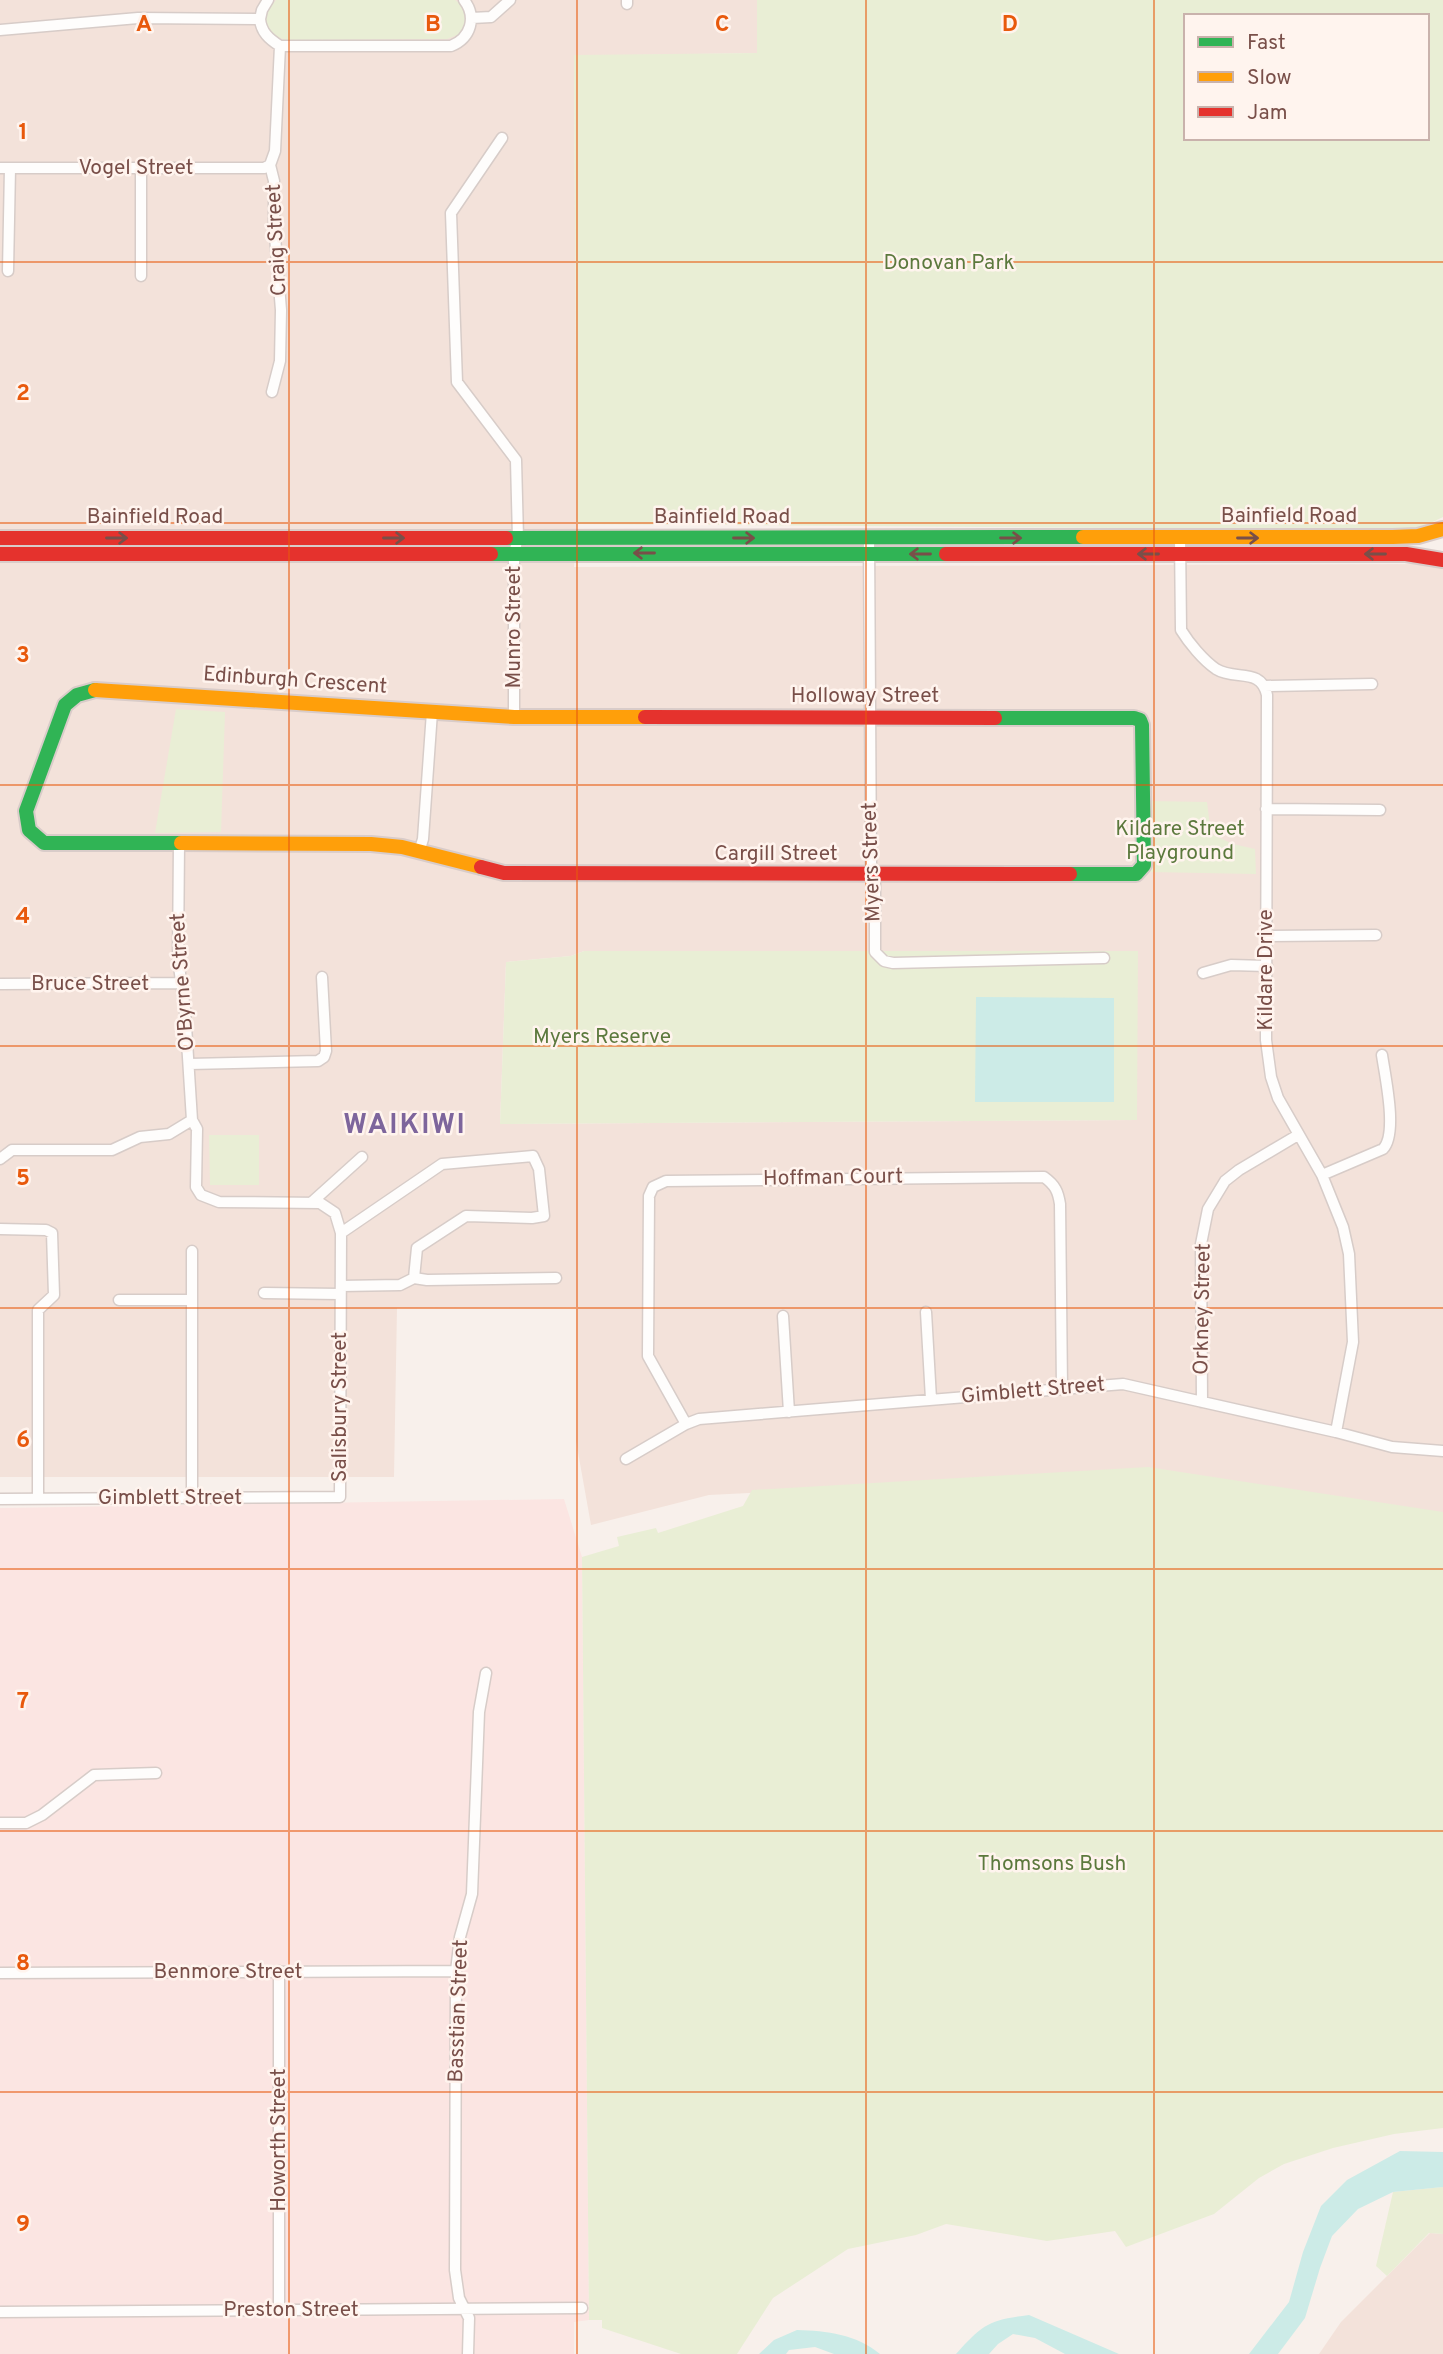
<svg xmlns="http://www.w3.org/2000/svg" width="1443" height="2354" viewBox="0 0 1443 2354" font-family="Overpass,sans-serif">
	<rect width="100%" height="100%" fill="#f8f0eb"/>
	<path fill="#f3e2da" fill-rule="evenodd" d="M 0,0 L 757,0 L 757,53 L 574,56 L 577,524 L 574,567 L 1443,564 L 1443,1524 L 1143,1473 L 709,1495 L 591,1525 L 576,1441 L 576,1307 L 397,1308 L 394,1477 L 0,1477 ZM 584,951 L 1137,951 L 1137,1120 L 500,1124 L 506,962 L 571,956 Z
		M 1430,2233 L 1443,2234 L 1443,2354 L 1319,2354 L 1341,2322 Z"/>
	<path fill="#fbe5e2" d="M 564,1499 L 582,1557 L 589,2320 L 574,2322 L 574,2354 L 0,2354 L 0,1508 Z"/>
	<path fill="#e9eed5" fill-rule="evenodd" d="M 276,0 L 455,0 C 468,8 469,21 460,34 L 447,39 L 286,40 C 272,36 263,28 265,13 Z
		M 757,0 L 1443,0 L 1443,517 L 1416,530 L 577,524 L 574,55 L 757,53 ZM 1186,16 L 1427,16 L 1427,138 L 1186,138 Z
		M 176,709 L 225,712 L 221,832 L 155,833 Z
		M 1150,801 L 1207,802 L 1211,834 L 1233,844 L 1255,849 L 1256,874 L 1149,872 Z
		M 584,951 L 1138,951 L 1137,1120 L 500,1124 L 506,962 L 571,956 Z
		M 209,1135 L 259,1135 L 259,1185 L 210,1185 Z
		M 1148,1467 L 1443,1512 L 1443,2128 L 1394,2134 L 1333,2148 L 1284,2164 L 1259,2178 L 1214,2214 L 1126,2247 L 1115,2231 L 1047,2241 L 946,2224 L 916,2235 L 848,2249 L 773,2298 L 737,2354 L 681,2354 L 602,2328 L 602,2320 L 589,2320 L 582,1557 L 619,1546 L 617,1537 L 656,1528 L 658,1533 L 743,1506 L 752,1490 Z
		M 1443,2187 L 1443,2234 L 1429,2233 L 1387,2276 L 1376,2266 L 1393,2192 Z"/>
	<path fill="#ccebe7" d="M 976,997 L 1114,998 L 1114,1102 L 975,1102 Z
		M 1400,2151 L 1443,2152 L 1443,2187 L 1393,2192 L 1358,2209 L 1332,2236 L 1320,2268 L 1305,2318 L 1278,2354 L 1249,2354 L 1289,2302 L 1303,2252 L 1321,2206 L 1347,2180 Z
		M 1029,2315 L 1119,2354 L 1065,2354 L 1035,2338 L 1013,2334 L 998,2344 L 989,2354 L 956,2354 C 983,2324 989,2320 1029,2315 Z
		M 797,2330 C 827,2331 856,2334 880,2354 L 834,2354 L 815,2347 L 789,2350 L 786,2354 L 759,2354 L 774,2340 Z"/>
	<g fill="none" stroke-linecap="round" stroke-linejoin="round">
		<g stroke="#d7ccc8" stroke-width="13">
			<path id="street" d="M 627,4 L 627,0
				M 472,18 L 491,17 L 510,0
				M 260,19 L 262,10 L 268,0
				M 0,30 L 138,18 L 260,19 C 261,32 269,39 280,46 L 451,46 C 471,38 477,17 464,0
				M 502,138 L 451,213 L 457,382 L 516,460 L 518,538 L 514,553 L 514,717
				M 141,167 L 141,276
				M 0,168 L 264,168 L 270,165
				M 8,271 L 10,168
				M 272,392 L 280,361 L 281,310 L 274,224 L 274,181 L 270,165 L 275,151 L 280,46
				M 869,538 L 871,866 L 875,884 L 875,952 L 884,961 L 893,963 L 1104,958
				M 1180,538 L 1181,630 C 1189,643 1203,660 1216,669 C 1235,681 1261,667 1267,695 L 1266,1040 L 1271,1077 L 1278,1098 L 1322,1175 L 1343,1227 L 1349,1254 L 1353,1342 L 1336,1432
				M 1265,686 L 1372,684
				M 1266,809 L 1380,810
				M 419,852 L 423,839 L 432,712
				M 1267,936 L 1376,935
				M 1203,973 L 1231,965 L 1267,966
				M 0,984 L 180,983
				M 189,1064 L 318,1061 L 324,1057 L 326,1051 L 322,977
				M 0,1159 L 12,1150 L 112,1150 L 140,1137 L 169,1134 L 192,1120
				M 1322,1175 L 1383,1149 C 1398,1134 1385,1076 1382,1055
				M 312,1202 L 362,1157
				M 0,1229 L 46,1230 L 52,1233 L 54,1295 L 38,1310 L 38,1498
				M 341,1233 L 442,1164 L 533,1156 L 539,1169 L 544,1216 L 532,1218 L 466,1216 L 417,1248 L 414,1278
				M 192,1251 L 192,1498
				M 341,1286 L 400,1285 L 414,1278 L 427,1280 L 556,1278
				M 264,1293 L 340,1294
				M 119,1300 L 191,1300
				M 926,1312 L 931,1399
				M 783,1316 L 789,1412
				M 1202,1402 L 1201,1244 L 1208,1209 L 1225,1181 L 1239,1170 L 1298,1135
				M 686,1424 L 648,1356 L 649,1196 L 653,1187 L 666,1181 L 1044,1177 C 1055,1185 1058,1191 1060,1204 L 1062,1388
				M 626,1459 L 686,1424 L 699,1419 L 1123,1384 L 1336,1432 L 1392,1447 L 1443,1451
				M 0,1499 L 340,1497 L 341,1233 L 335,1213 L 320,1203 L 219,1202 L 201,1195 L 196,1187 L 197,1129 L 192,1120 L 185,1010 L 178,959 L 179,843
				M 0,1823 L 26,1823 L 42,1815 L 94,1775 L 156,1773
				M 0,1973 L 456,1971
				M 279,2309 L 279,1971
				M 0,2312 L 582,2308
				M 468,2354 L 469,2318 L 459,2298 L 455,2270 L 456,1971 L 460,1937 L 472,1894 L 479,1712 L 486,1673"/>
		</g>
		<g stroke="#d9ccc9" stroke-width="18">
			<path id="fast" d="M 506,538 L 1083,537
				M 491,554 L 946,554
				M 95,690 L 77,695 L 65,705 L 26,811 L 29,830 L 44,843 L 181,843
				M 995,718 L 1134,718 L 1140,720 L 1142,725 L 1144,865 L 1136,874 L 1070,874"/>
		</g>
		<g stroke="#d9ccc9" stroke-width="18">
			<path id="slow" d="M 1083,537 L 1393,537 L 1418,536 L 1443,529
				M 95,690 L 514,717 L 645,717
				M 181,843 L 371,844 L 402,847 L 481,867"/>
		</g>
		<g stroke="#d9ccc9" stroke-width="18">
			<path id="jam" d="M 0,538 L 506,538
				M 0,554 L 491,554
				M 946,554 L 1406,554 L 1443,560
				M 645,717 L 995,718
				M 481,867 L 504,873 L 1070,874"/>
		</g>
		<use href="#street" stroke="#fefdfc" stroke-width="10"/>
		<use href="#fast" stroke="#30b455" stroke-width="14"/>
		<use href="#slow" stroke="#ff9f0a" stroke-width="14"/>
		<use href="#jam" stroke="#e5322d" stroke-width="14"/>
	</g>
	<defs><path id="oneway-shaft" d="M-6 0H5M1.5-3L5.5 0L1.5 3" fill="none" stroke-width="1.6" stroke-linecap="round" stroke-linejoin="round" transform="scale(1.75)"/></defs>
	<g stroke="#794f49">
		<use href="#oneway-shaft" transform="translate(117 538)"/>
		<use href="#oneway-shaft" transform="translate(394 538)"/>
		<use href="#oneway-shaft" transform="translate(744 538)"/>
		<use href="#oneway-shaft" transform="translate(1011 538)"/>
		<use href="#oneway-shaft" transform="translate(1248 538)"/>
		<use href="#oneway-shaft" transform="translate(644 553) rotate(-180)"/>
		<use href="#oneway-shaft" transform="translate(920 554) rotate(-180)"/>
		<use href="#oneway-shaft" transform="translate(1148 554) rotate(-180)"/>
		<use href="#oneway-shaft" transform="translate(1375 554) rotate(-180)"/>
	</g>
	<path fill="none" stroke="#e8590c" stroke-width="2" stroke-opacity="0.55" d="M 289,0 L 289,2354M 577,0 L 577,2354M 866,0 L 866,2354M 1154,0 L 1154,2354M 0,262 L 1443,262M 0,523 L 1443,523M 0,785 L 1443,785M 0,1046 L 1443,1046M 0,1308 L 1443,1308M 0,1569 L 1443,1569M 0,1831 L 1443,1831M 0,2092 L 1443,2092"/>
	<g text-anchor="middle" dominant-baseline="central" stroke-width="5" stroke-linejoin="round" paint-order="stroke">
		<g font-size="21" fill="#794f49" stroke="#fff4ee">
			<text x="136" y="168">Vogel Street</text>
			<text transform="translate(277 240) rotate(-93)">Craig Street</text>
			<text x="1289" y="516">Bainfield Road</text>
			<text x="155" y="517">Bainfield Road</text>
			<text x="722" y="517">Bainfield Road</text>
			<text transform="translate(514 627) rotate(-90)">Munro Street</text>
			<text transform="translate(295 681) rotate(4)">Edinburgh Crescent</text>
			<text x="865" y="696">Holloway Street</text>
			<text x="776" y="854">Cargill Street</text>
			<text transform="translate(872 862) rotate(-92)">Myers Street</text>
			<text transform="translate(1266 970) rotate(-90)">Kildare Drive</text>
			<text transform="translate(183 982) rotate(-94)">O'Byrne Street</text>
			<text x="90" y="984">Bruce Street</text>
			<text transform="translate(833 1178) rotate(-1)">Hoffman Court</text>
			<text transform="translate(1203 1309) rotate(-89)">Orkney Street</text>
			<text transform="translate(1033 1391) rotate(-5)">Gimblett Street</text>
			<text transform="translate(340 1407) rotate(-90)">Salisbury Street</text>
			<text x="170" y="1498">Gimblett Street</text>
			<text x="228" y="1972">Benmore Street</text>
			<text transform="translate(459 2011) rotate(-88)">Basstian Street</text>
			<text transform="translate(279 2140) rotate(-90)">Howorth Street</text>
			<text x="291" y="2310">Preston Street</text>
		</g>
		<g font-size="21" fill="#5c793d" stroke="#fff4ee">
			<text x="949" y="263">Donovan Park</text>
			<text x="1180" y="829">Kildare Street<tspan x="1180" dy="24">Playground</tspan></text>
			<text x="602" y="1037">Myers Reserve</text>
			<text x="1052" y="1864">Thomsons Bush</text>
		</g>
		<g font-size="28" font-weight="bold" letter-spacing="2" fill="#7d659c" stroke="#fff4ee">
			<text x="405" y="1126">WAIKIWI</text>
		</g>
	</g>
	<g font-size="23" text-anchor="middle" font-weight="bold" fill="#e8590c" stroke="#fff4ee" stroke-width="5" stroke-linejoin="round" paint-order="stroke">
		<text x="144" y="31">A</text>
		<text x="433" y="31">B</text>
		<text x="722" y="31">C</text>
		<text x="1010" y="31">D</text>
		<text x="23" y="139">1</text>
		<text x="23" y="400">2</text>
		<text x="23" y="662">3</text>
		<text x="23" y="923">4</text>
		<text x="23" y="1185">5</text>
		<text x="23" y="1447">6</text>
		<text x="23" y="1708">7</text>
		<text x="23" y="1970">8</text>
		<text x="23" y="2231">9</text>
	</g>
	<rect x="1184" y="14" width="245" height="126" fill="#fff4ee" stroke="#c9b2ac" stroke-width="2"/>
	<rect x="1198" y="37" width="35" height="10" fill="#30b455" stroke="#c9b2ac" stroke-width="2"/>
	<text x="1247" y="49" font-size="21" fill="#794f49">Fast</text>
	<rect x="1198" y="72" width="35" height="10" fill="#ff9f0a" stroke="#c9b2ac" stroke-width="2"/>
	<text x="1247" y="84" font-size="21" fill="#794f49">Slow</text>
	<rect x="1198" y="107" width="35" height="10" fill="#e5322d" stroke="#c9b2ac" stroke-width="2"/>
	<text x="1247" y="119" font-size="21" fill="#794f49">Jam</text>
</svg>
